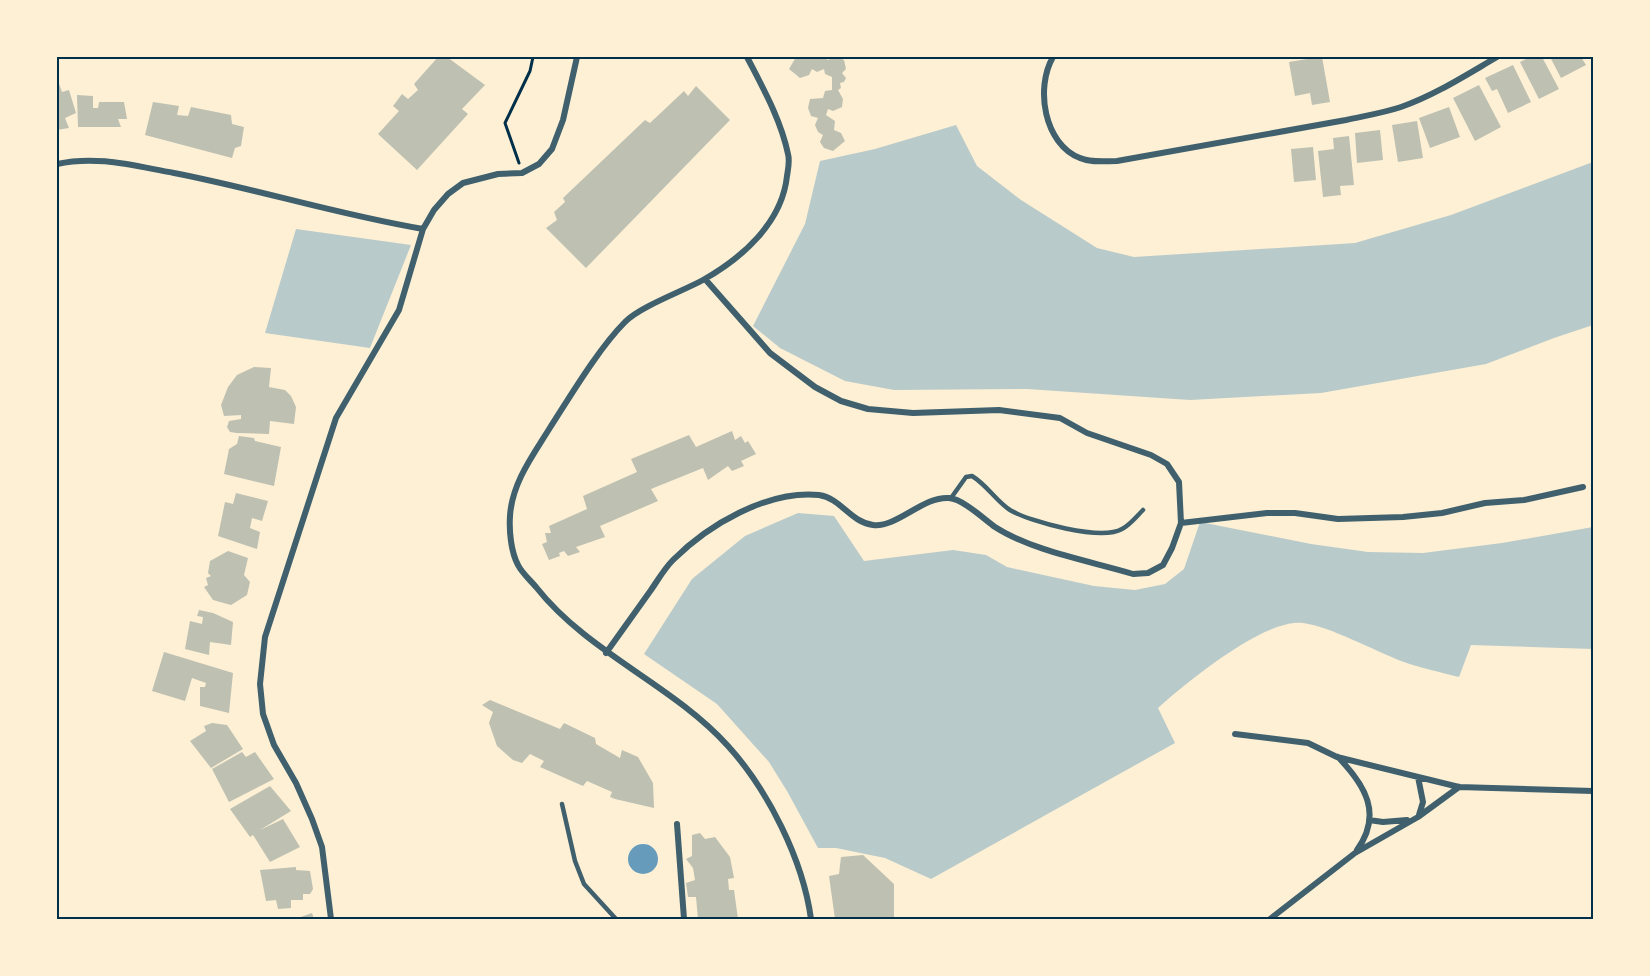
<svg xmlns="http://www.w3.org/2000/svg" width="1650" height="976" viewBox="0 0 1650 976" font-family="'Fira Sans',sans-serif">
	<rect width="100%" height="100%" fill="#fdf0d5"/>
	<path fill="#b9caca" d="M 956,125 L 977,166 L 1021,200 L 1097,248 L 1134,257 L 1355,243 L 1451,215 L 1593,162 L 1593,325 L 1554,338 L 1486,364 L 1321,393 L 1190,400 L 1027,389 L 894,390 L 845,381 L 780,348 L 753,326 L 805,224 L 820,161 L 875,149 Z
		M 296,229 L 411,245 L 370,348 L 265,333 Z
		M 798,513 L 834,516 L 864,561 L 953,550 L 986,555 L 1007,567 L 1094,586 L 1135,590 L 1165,584 L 1184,569 L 1200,522 L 1311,544 L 1368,552 L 1423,553 L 1502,543 L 1593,527 L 1593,649 L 1471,645 L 1459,677 C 1440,672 1420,668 1401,661 C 1373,650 1331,627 1303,623 C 1265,618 1187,682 1158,708 L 1175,743 L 931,879 L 885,858 L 836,848 L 818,848 L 787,791 L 769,762 L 717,704 L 644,654 L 692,579 L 745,536 Z"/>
	<path fill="#669bbc" d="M628 859a15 15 0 1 1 30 0a15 15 0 1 1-30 0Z"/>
	<path fill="#bec0b2" d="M 438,57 L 447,57 L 485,85 L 462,109 L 468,114 L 417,170 L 378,134 L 399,111 L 393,106 L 402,94 L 408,99 L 418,90 L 414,84 Z
		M 796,57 L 827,57 L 827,60 L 838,57 L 844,60 L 846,69 L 842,73 L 846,78 L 844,82 L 840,83 L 841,88 L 838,90 L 843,99 L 842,107 L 833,111 L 828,109 L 826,115 L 835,121 L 834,130 L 841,133 L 845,141 L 833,151 L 824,148 L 820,142 L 823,135 L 818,132 L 815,125 L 818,118 L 811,116 L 808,108 L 810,99 L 823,98 L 825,91 L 832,90 L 832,77 L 825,74 L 824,69 L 817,72 L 812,69 L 809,75 L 800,78 L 789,69 Z
		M 1307,57 L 1322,57 L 1330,102 L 1312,105 L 1310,93 L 1295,96 L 1289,62 L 1307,59 Z
		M 1530,57 L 1542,57 L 1559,89 L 1539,99 L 1520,62 Z
		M 1550,57 L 1581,57 L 1586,65 L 1561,78 Z
		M 1513,65 L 1531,102 L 1508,113 L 1497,89 L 1492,91 L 1485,78 Z
		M 57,78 L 62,92 L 69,90 L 76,113 L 65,118 L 69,128 L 57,130 Z
		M 1479,85 L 1501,127 L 1475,141 L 1453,98 Z
		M 696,86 L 730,120 L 586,268 L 546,228 L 557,220 L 554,212 L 565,202 L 563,198 L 645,120 L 650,123 L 684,91 L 688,96 Z
		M 77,95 L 93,96 L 93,108 L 98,108 L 99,102 L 124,102 L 127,119 L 118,119 L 121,127 L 78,127 Z
		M 153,102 L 179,106 L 177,115 L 188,116 L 191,107 L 231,115 L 232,124 L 244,127 L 241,146 L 235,148 L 232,158 L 145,135 Z
		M 1449,107 L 1460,137 L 1430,148 L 1419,118 Z
		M 1417,121 L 1423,158 L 1398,162 L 1392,125 Z
		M 1380,130 L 1383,160 L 1357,163 L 1355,133 Z
		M 1349,136 L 1354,185 L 1340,186 L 1341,195 L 1323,197 L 1318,151 L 1334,149 L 1333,138 Z
		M 1313,147 L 1316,180 L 1294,182 L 1291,149 Z
		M 254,367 L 271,368 L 269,387 L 285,390 L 291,396 L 296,407 L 294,424 L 270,421 L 269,434 L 237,433 L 230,432 L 227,427 L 229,421 L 241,419 L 241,415 L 224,416 L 221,405 L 228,387 L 237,375 Z
		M 732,431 L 735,440 L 741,436 L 745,443 L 748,441 L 756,454 L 741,461 L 744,466 L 732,471 L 728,466 L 708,480 L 703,468 L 651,489 L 658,501 L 600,526 L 605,537 L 576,547 L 580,552 L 568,556 L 564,551 L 559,553 L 560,556 L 549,560 L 542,544 L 547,542 L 545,533 L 551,533 L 549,526 L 587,509 L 583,496 L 637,472 L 631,459 L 689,435 L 696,447 Z
		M 239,436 L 254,438 L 255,441 L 281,447 L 274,486 L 224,474 L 229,449 L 237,444 Z
		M 236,493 L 268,501 L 262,521 L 252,518 L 250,528 L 260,532 L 257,549 L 218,536 L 225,502 L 233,504 Z
		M 228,551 L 248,558 L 244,575 L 250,582 L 247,595 L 231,605 L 213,600 L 204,587 L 208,585 L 206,578 L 211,576 L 208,573 L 210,561 Z
		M 199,610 L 213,613 L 233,622 L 231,645 L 210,642 L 209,655 L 185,649 L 190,621 L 202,624 L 203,617 L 197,616 Z
		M 164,652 L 233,673 L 229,713 L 200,706 L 200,687 L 205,687 L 206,683 L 192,678 L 185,701 L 152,691 Z
		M 490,700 L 560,729 L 564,723 L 595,738 L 596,744 L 620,758 L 622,750 L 638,757 L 653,783 L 654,808 L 615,799 L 610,797 L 612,792 L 587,781 L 583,786 L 540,767 L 544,761 L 530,754 L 522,763 L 513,760 L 497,746 L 489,723 L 493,712 L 482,705 Z
		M 212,723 L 227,725 L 243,749 L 211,768 L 190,741 L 206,731 L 204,726 Z
		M 242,752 L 246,757 L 255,752 L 274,779 L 229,802 L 212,769 Z
		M 270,786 L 291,811 L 260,830 L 283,819 L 300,847 L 270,862 L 253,835 L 250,837 L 230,809 Z
		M 700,833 L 705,839 L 715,837 L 730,857 L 734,878 L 728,879 L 729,890 L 734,890 L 738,919 L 698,919 L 696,897 L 688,897 L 686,883 L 695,880 L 693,868 L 686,859 L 692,856 L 692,835 Z
		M 863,855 L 894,884 L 894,919 L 835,919 L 829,876 L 839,874 L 841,857 Z
		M 296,867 L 296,870 L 310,871 L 313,889 L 310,894 L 303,894 L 303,900 L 291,900 L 291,908 L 278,909 L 276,900 L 266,901 L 260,870 Z
		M 312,913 L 314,919 L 295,919 Z"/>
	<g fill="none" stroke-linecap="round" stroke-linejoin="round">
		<path stroke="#003049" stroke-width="3" d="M 519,163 L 505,123 L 530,71 L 533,57"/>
		<path stroke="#3f606c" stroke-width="4.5" d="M 951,498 L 966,477 L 972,476 C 987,485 996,501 1010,510 C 1030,522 1101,541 1122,529 C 1130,525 1137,516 1143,510
			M 562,804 L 575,861 L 584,884 L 616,919"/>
		<path stroke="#3f606c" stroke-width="6" d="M 747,57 C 763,88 781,120 788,154 C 790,161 788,169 787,176 C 782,223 742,258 703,280 C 683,291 639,307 625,322 C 599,348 571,395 551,426 C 534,454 512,482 510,516 C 509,531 511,552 518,565 C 522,573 530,580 536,587 C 589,654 672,684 728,746 C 768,790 803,860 811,919
			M 1053,57 C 1035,88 1044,144 1080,158 C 1091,163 1105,161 1117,161 L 1346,120 C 1364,116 1383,113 1401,107 C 1435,95 1466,75 1497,57
			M 57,164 C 97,155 134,166 174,173 C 257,189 339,215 423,229
			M 1181,523 L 1267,513 L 1295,513 L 1338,519 L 1403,517 L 1442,513 L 1485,503 L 1524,500 L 1583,487
			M 606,653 C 621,632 636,611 651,590 C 658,580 664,569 673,560 C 708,525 767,490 819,495 C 841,498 850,522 873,525 C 897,528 923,496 949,498 C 963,499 984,519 995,527 C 1032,551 1090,561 1133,574 L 1148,573 L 1163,565 L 1172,548 L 1181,523 L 1179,482 L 1167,464 L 1151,455 L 1087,433 L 1060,418 L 999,410 L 913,413 L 868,409 L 841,401 L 815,387 L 770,353 L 705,279
			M 1235,734 L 1308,743 L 1337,757 L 1459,787 L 1593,791
			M 1338,757 C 1365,785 1383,814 1357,850
			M 1418,777 L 1423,802 L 1419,815
			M 1369,820 L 1383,822 L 1407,820
			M 677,824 L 684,919
			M 331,919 L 322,847 L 312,819 L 296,783 L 274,745 L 263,714 L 260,684 L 265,637 L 336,418 L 399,310 L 423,229 L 434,210 L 448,194 L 463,183 L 498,174 L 522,173 L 539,164 L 552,149 L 563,120 L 577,57
			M 1270,919 L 1355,853 L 1418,817 L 1459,787"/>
	</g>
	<rect width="1650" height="976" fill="none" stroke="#fdf0d5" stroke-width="117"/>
	<rect x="58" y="58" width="1534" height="860" fill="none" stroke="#003049" stroke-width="2"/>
</svg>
